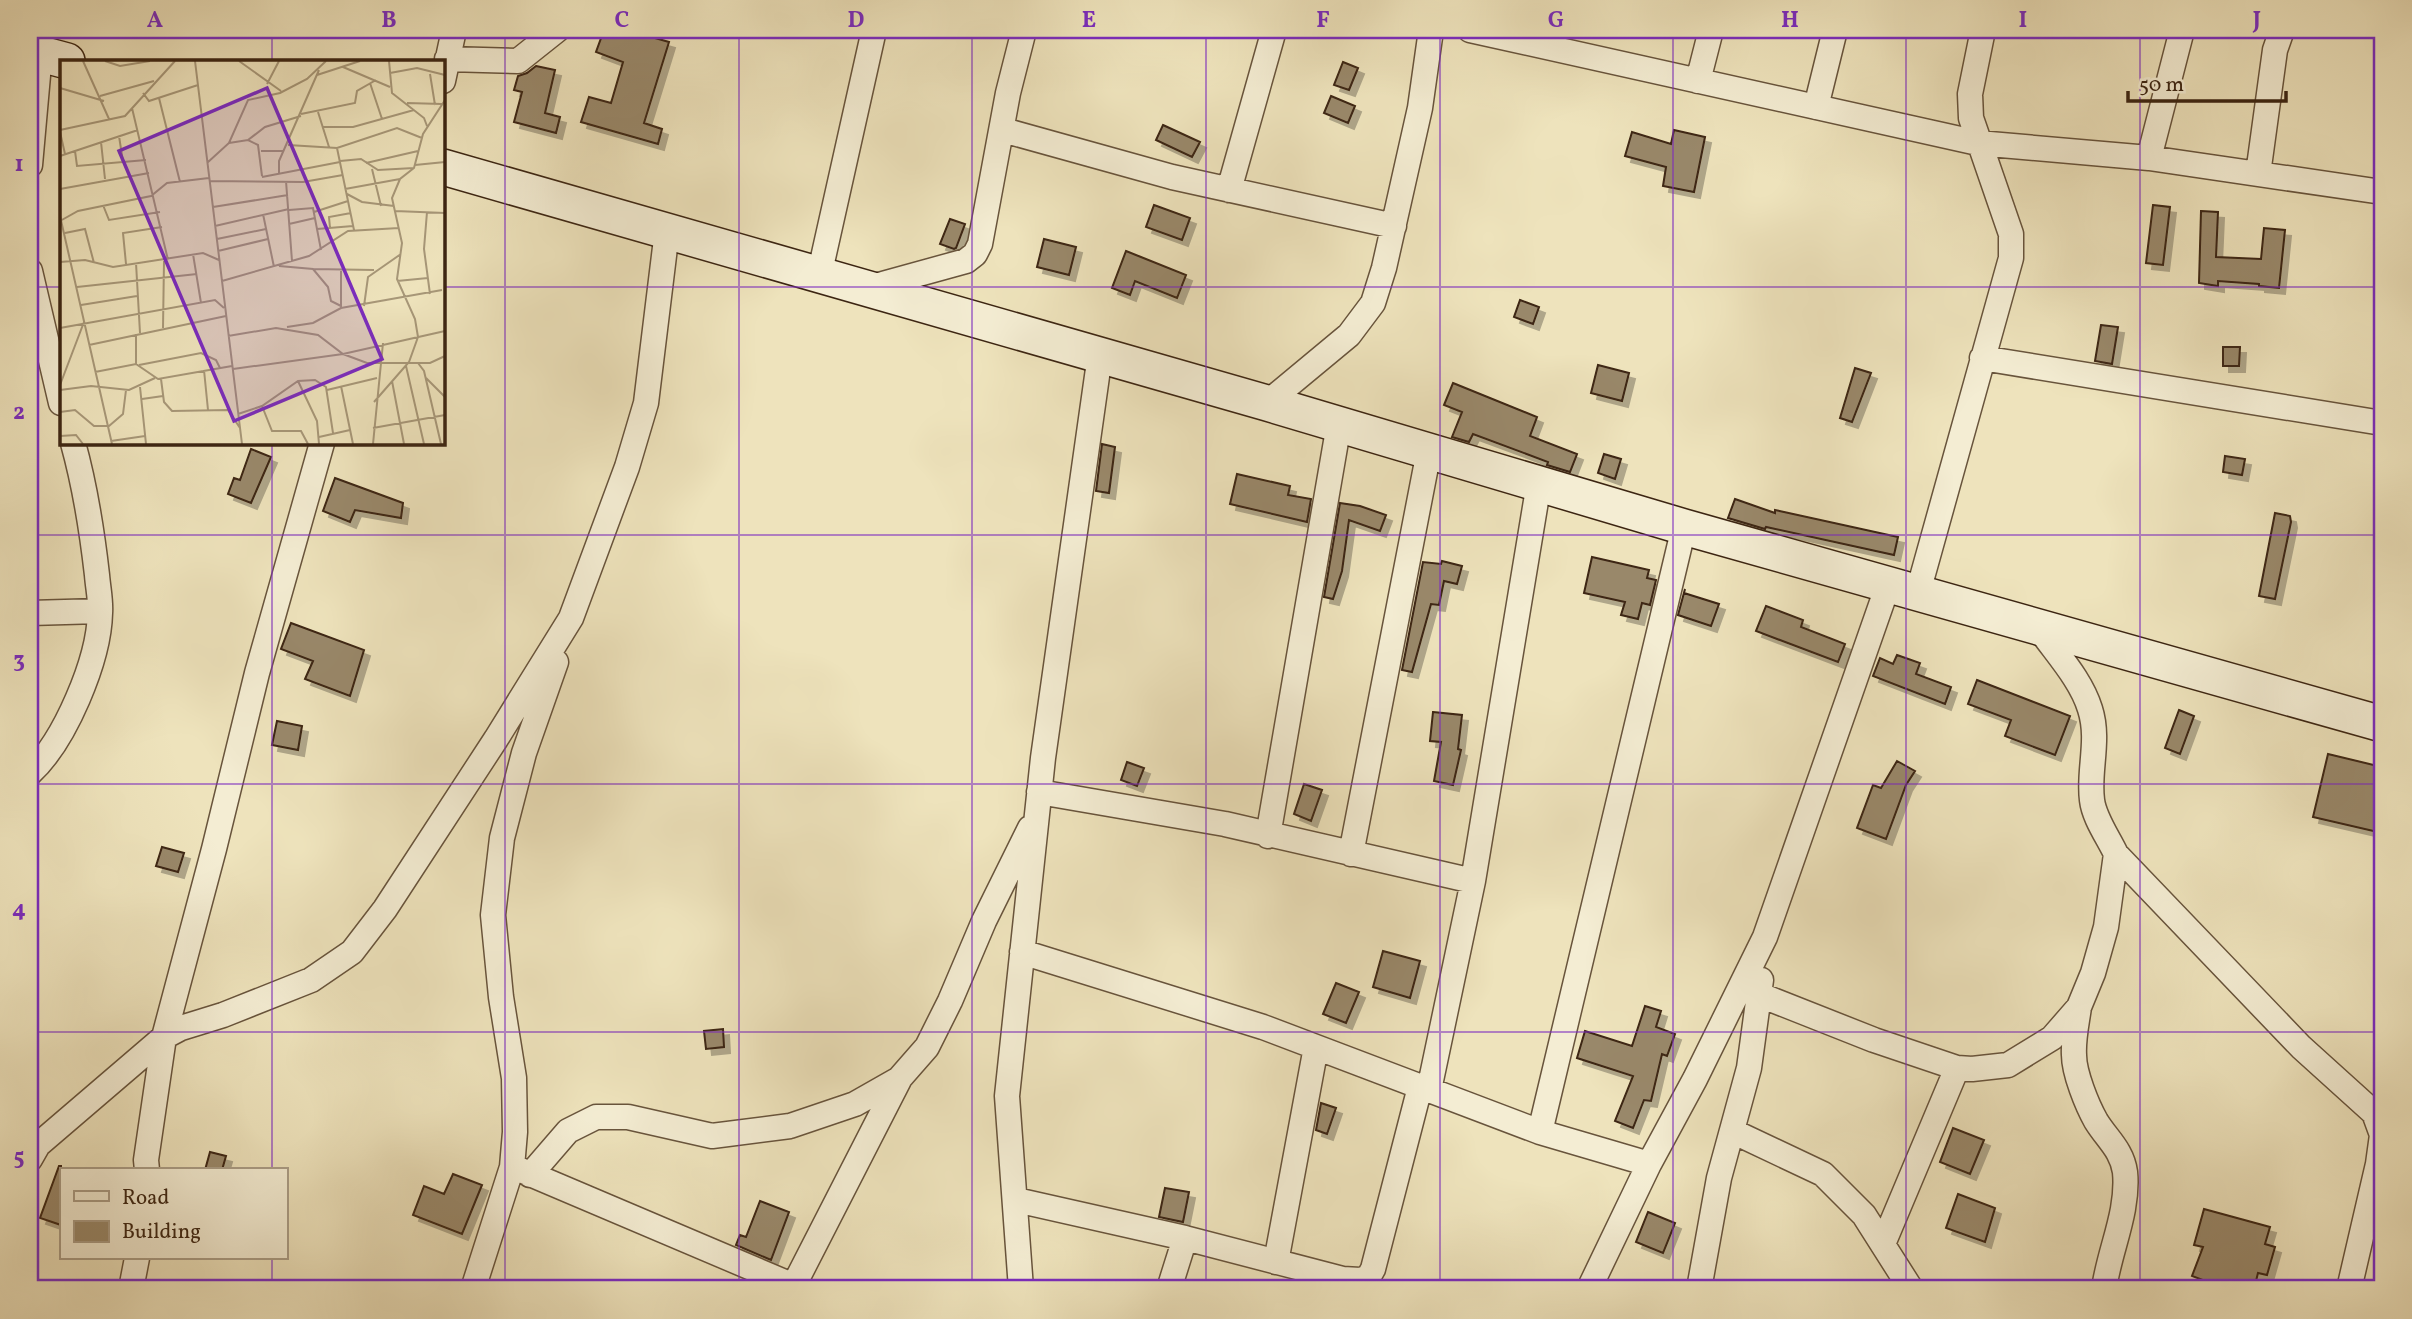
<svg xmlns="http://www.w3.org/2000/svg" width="2412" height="1319" viewBox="0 0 2412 1319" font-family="Vollkorn,serif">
	<defs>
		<filter id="shadow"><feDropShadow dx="6" dy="6" stdDeviation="0" flood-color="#0004"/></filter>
	</defs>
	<rect width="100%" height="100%" fill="#eee3bc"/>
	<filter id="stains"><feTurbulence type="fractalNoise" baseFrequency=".00286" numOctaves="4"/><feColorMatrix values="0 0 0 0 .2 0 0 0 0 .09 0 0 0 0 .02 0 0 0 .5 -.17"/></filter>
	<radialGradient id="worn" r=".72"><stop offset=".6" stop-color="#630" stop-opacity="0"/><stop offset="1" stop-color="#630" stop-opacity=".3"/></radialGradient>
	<path fill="#99886a" stroke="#3c2512" stroke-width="2" filter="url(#shadow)" d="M 604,30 L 627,30 L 669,42 L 644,123 L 662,129 L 658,144 L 581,122 L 589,97 L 611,103 L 623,62 L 596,52 Z
		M 1343,62 L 1358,68 L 1349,90 L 1334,85 Z
		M 536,66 L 555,70 L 545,113 L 560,117 L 556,133 L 514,122 L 522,92 L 514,90 L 518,76 L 527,73 Z
		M 1331,96 L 1355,106 L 1348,123 L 1324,113 Z
		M 1163,125 L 1200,142 L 1192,157 L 1156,140 Z
		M 1674,130 L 1705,137 L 1694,192 L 1663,186 L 1666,167 L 1625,156 L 1632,132 L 1671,144 Z
		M 1154,205 L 1190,218 L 1182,240 L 1146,227 Z
		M 2153,205 L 2170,207 L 2163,265 L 2146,263 Z
		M 2201,211 L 2218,212 L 2216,257 L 2261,259 L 2264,228 L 2285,230 L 2279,288 L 2259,286 L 2259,284 L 2218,281 L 2218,286 L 2199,283 Z
		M 950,219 L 965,224 L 956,248 L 954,249 L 940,244 Z
		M 1044,239 L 1076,247 L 1069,275 L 1037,267 Z
		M 1126,251 L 1186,275 L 1177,298 L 1135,281 L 1130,295 L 1112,288 Z
		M 1520,300 L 1539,307 L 1533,324 L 1514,317 Z
		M 2101,325 L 2118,327 L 2112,364 L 2095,361 Z
		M 2223,347 L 2240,347 L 2239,366 L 2223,366 Z
		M 1598,365 L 1629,373 L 1622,401 L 1591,393 Z
		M 1855,368 L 1871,373 L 1852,422 L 1840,418 Z
		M 1453,383 L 1537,417 L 1530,436 L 1577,454 L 1570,472 L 1547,465 L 1548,462 L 1473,434 L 1469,442 L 1452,437 L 1462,412 L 1444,405 Z
		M 1102,444 L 1115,447 L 1109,493 L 1096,491 Z
		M 251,449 L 271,457 L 251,503 L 228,494 L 234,478 L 240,480 Z
		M 1604,454 L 1621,459 L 1615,479 L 1598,473 Z
		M 2225,456 L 2245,459 L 2242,475 L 2223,472 Z
		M 1237,474 L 1290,486 L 1288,495 L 1311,499 L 1307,522 L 1230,504 Z
		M 335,478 L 403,503 L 401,518 L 355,510 L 350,522 L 323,511 Z
		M 1735,499 L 1775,513 L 1775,510 L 1898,537 L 1894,555 L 1766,527 L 1765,529 L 1728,518 Z
		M 1340,503 L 1360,506 L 1386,515 L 1380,531 L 1349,520 L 1342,571 L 1333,599 L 1324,597 Z
		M 2275,513 L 2290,516 L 2291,522 L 2275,599 L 2259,596 Z
		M 1592,557 L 1649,570 L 1647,578 L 1656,580 L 1650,605 L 1642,603 L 1638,619 L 1621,615 L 1625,602 L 1584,593 Z
		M 1442,561 L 1462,566 L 1457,584 L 1444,581 L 1439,605 L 1431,604 L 1412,672 L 1402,670 L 1423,562 L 1441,564 Z
		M 1685,589 L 1684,593 L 1719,604 L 1711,626 L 1678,615 Z
		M 1766,606 L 1803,620 L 1801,627 L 1845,644 L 1838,662 L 1756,631 Z
		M 291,623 L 364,650 L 350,696 L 305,679 L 313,661 L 281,649 Z
		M 1897,655 L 1920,663 L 1916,674 L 1951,687 L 1945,704 L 1873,676 L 1880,658 L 1893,664 Z
		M 1977,680 L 2070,716 L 2055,755 L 2005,736 L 2011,720 L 1968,704 Z
		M 2179,710 L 2194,716 L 2180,754 L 2165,748 Z
		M 1433,712 L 1462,715 L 1458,749 L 1461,750 L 1453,785 L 1434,781 L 1441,742 L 1430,741 Z
		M 277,721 L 302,726 L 298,750 L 272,745 Z
		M 2328,754 L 2382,767 L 2382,833 L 2313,817 Z
		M 1897,761 L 1915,771 L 1906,785 L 1886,839 L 1857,828 L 1873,785 L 1881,788 Z
		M 1127,762 L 1144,768 L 1137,786 L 1121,780 Z
		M 1304,784 L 1322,790 L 1311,821 L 1294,814 Z
		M 162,847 L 184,853 L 178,872 L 156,866 Z
		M 1383,951 L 1420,961 L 1410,998 L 1373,987 Z
		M 1336,983 L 1359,992 L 1346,1023 L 1323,1014 Z
		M 1645,1006 L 1661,1011 L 1656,1027 L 1675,1034 L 1667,1056 L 1662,1054 L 1651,1101 L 1644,1100 L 1633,1128 L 1615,1121 L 1633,1076 L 1577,1058 L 1585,1031 L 1632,1046 Z
		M 723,1029 L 724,1047 L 706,1049 L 704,1031 Z
		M 1321,1103 L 1336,1108 L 1327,1134 L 1316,1130 Z
		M 1953,1128 L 1984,1140 L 1970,1174 L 1940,1162 Z
		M 210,1152 L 226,1156 L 222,1170 L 205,1170 Z
		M 59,1166 L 61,1166 L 61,1225 L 40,1218 Z
		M 453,1174 L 482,1185 L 462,1234 L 413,1215 L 424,1186 L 444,1194 Z
		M 1165,1188 L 1189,1192 L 1183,1222 L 1159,1217 Z
		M 1958,1194 L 1995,1208 L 1985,1242 L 1946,1228 Z
		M 760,1201 L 789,1212 L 771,1260 L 736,1245 L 740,1235 L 746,1237 Z
		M 2204,1209 L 2270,1227 L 2265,1244 L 2275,1247 L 2267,1275 L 2258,1273 L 2254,1289 L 2214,1289 L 2216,1285 L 2192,1276 L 2203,1247 L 2194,1245 Z
		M 1648,1212 L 1675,1223 L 1663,1253 L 1636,1242 Z"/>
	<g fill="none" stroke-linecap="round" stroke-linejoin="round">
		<g stroke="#68543c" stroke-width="27">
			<path id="street" d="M 1470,30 L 1978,143 L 2149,158 L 2382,192
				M 447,59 L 518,61 L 557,30
				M 443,81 L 454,30
				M 1698,81 L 1711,30
				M 1816,107 L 1835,30
				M 1003,130 L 1172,177 L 1394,226
				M 2149,158 L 2182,30
				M 30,165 L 40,53
				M 2258,174 L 2275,50 L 2282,30
				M 1229,190 L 1274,30
				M 30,271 L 61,403
				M 819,276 L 874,30
				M 868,288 L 966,261 L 975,254 L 980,244 L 1008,93 L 1024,30
				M 1982,358 L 2382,423
				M 1267,403 L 1349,335 L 1373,303 L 1384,268 L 1420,108 L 1431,30
				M 1918,592 L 2011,258 L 2011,234 L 1971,118 L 1970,94 L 1983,30
				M 30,613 L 100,611
				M 2038,627 C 2055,652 2081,679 2090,709 C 2100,740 2088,771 2092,800 C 2094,818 2108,837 2116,854 L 2301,1047 L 2374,1113 L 2382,1135 L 2378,1164 L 2349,1289
				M 30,773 C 65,741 99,660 100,613 C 101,601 98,588 97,575 C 92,531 85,486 73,443
				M 1039,792 L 1225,824 L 1473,881
				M 1268,836 L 1339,424
				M 1351,854 L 1429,451
				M 1022,952 L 1263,1027 L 1540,1132 L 1649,1164
				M 1760,995 L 1874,1040 L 1957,1068 L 1972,1069 L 2008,1065 L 2052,1038 L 2079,1007 L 2093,973 L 2106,927 L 2116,854
				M 2079,1007 C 2077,1022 2073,1039 2074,1055 C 2074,1073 2087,1105 2096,1121 C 2107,1139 2122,1150 2125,1172 C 2129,1212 2109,1251 2104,1289
				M 1429,1090 L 1473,881 L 1539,483
				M 1732,1131 L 1823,1174 L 1864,1215 L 1911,1289
				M 1540,1132 L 1684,527
				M 30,1159 L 38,1145 L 164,1037 L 181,1028 L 223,1015 L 311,980 L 352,952 L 385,909 L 496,739 L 571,618 L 627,467 L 646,403 L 667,231
				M 516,1168 L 794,1286
				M 147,1170 L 146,1160 L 164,1037 L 214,849 L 257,673 L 322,443
				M 530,1175 L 568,1131 L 596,1117 L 628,1117 L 712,1136 L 790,1126 L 855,1104 L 899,1079 L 927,1047 L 950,1001 L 984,921 L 1030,828
				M 1016,1200 L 1185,1238 L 1343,1279 L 1360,1280 L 1368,1278 L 1373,1269 L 1420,1087
				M 1883,1244 L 1957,1068
				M 1276,1262 L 1316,1047
				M 131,1289 L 137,1258
				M 473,1289 L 512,1167 L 515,1132 L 514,1078 L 501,997 L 493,915 L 502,838 L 524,753 L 556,662
				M 792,1289 L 899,1080
				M 1021,1289 L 1007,1096 L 1043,758 L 1100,355
				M 1169,1289 L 1185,1238
				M 1589,1289 L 1649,1164 L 1695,1079 L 1765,937 L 1888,585
				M 1699,1289 L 1719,1178 L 1749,1068 L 1761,980"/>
		</g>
		<g stroke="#3c2512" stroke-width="38">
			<path id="secondary" d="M 30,51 L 67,61
				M 443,167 L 1267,403 L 1684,527 L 2382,724"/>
		</g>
		<use href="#street" stroke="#f4edd3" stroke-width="24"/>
		<use href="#secondary" stroke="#f4edd3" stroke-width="35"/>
	</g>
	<path fill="none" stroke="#7b2cbf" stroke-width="2" stroke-opacity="0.55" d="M 272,30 L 272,61M 505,30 L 505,1289M 739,30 L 739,1289M 972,30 L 972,1289M 1206,30 L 1206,1289M 1440,30 L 1440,1289M 1673,30 L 1673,1289M 1906,30 L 1906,1289M 2140,30 L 2140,1289M 30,287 L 61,287M 443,287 L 2382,287M 272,443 L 272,1170M 30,535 L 2382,535M 30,784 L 2382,784M 30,1032 L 2382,1032M 272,1258 L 272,1289"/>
	<g transform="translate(60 60)">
		<rect width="385" height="385" fill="#eee3bc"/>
		<path fill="none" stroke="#a79778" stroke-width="2" d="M 23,1 L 49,59M 45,1 L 60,6 L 90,1M 135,1 L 182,384M 179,1 L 221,31M 329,1 L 332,33 L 364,58 L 367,66M 283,7 L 330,27M 330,13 L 357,8 L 385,15M 370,14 L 375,45M 257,15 L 300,1M 310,23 L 322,59M 207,24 L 219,1M 0,28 L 44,41M 83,33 L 89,41 L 138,25M 40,36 L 94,21M 99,38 L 120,122M 347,43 L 382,44M 72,48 L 108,200M 258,52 L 269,87M 241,54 L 295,43 L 297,31 L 316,20M 263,67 L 293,67 L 354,50M 0,70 L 65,56 L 115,1M 0,72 L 5,94M 59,76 L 63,102M 188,80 L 205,67 L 241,56M 41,82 L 45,119M 169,83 L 188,80 L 198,85 L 202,116M 228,85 L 277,88 L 337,68 L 362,78M 277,88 L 294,170M 15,91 L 17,106 L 86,100M 201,91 L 224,91M 0,96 L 78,70M 280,101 L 301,99 L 318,110 L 354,108M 147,103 L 169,83 L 188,40 L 220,33 L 247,19 L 266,1M 306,103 L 358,91M 355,105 L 385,102M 312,109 L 321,146M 219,113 L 219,101 L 259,10M 202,117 L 280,102M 150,121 L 243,122 L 283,115M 226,121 L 232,201M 0,129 L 89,113M 285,129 L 340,119M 287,134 L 302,142 L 334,146M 43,145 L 49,160 L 100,152M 153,147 L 228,135M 229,150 L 253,148 L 261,190M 335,151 L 385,153M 254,152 L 288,141M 367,152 L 364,189 L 370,234M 203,154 L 214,207M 0,156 L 52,384M 0,161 L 18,151 L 91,136 L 107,123 L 149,118M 229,164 L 255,158M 155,166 L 229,149M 270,168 L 269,157 L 291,153M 257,169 L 293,166M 5,173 L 25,169 L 34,203M 157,179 L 206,169M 158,191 L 208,179M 133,194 L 141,243M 0,202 L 25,200 L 53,207 L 143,193 L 159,200M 76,203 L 80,273M 66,204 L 63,173 L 102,167M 219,206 L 253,209 L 268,227 L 271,241 L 281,246M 253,209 L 314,210M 281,211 L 281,248M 385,215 L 385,247M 162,221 L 249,196 L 288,171 L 339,168M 337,221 L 368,218M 17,227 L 137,214M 21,245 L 77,236M 304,246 L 308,217 L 341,194M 227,267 L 253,263 L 281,248 L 382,230M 0,268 L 155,240 L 164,248M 103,268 L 104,201M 76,274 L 76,304M 168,276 L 216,268 L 258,275 L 283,294 L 307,303 L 370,303 L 385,296M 29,285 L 166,256M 358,303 L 364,311 L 381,384M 79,305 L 141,293 L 156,300 L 160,308M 346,306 L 364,384M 173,309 L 283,294 L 385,271M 144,310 L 148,350M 35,312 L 76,304 L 98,319 L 172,306M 366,318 L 385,337M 101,319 L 104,342 L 112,351 L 168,350 L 180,368M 238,321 L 257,361 L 259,384M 332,321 L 344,384M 0,325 L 24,262M 281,326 L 293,384M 80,327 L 86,384M 0,330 L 31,326 L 69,330 L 95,318M 267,330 L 317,318M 82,339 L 103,336M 314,342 L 349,302 L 358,277 L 355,259 L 337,219 L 342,183 L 332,138 L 340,119 L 354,108 L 363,74 L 385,40M 202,346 L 212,371 L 241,371 L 248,384M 0,352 L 15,350 L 34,366 L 49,366 L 63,354 L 66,330M 178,354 L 202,346 L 238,321 L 255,320 L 266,327 L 273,373M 313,368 L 385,355M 0,376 L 16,375 L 23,384M 259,377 L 290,370M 51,381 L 85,376M 313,384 L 323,283"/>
		<path fill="#7b2cbf" fill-opacity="0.15" stroke="#7b2cbf" stroke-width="3.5" d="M 207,28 L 322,299 L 174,361 L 59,91 Z"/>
		<rect width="385" height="385" fill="none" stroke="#3c2512" stroke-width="3.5"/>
	</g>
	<rect width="2412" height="1319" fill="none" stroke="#eee3bc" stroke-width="77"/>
	<rect x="60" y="1168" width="228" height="91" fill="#f4edd3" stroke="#aa9d86" stroke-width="2"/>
	<rect x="74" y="1191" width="35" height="10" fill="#f4edd3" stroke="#aa9d86" stroke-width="2"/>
	<text x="122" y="1204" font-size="21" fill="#3c2512">Road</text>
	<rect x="74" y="1221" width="35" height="21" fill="#99886a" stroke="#aa9d86" stroke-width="2"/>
	<text x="122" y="1238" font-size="21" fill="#3c2512">Building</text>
	<path d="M2128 91v10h158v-10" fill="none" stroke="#3c2512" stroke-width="3.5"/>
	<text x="2139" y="91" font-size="21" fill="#3c2512" stroke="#f4edd3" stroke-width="5" paint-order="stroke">50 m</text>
	<rect x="38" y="38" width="2336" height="1242" fill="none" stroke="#7b2cbf" stroke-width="2.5"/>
	<g font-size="23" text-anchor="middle" font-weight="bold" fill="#7b2cbf">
		<text x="155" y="27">A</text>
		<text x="389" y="27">B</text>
		<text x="622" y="27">C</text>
		<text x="856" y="27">D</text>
		<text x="1089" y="27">E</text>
		<text x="1323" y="27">F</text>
		<text x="1556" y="27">G</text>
		<text x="1790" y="27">H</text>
		<text x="2023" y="27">I</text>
		<text x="2257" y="27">J</text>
		<text x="19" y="171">1</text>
		<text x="19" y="419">2</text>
		<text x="19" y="667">3</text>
		<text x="19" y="916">4</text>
		<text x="19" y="1164">5</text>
	</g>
	<rect width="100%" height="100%" filter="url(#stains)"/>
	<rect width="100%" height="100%" fill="url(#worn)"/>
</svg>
